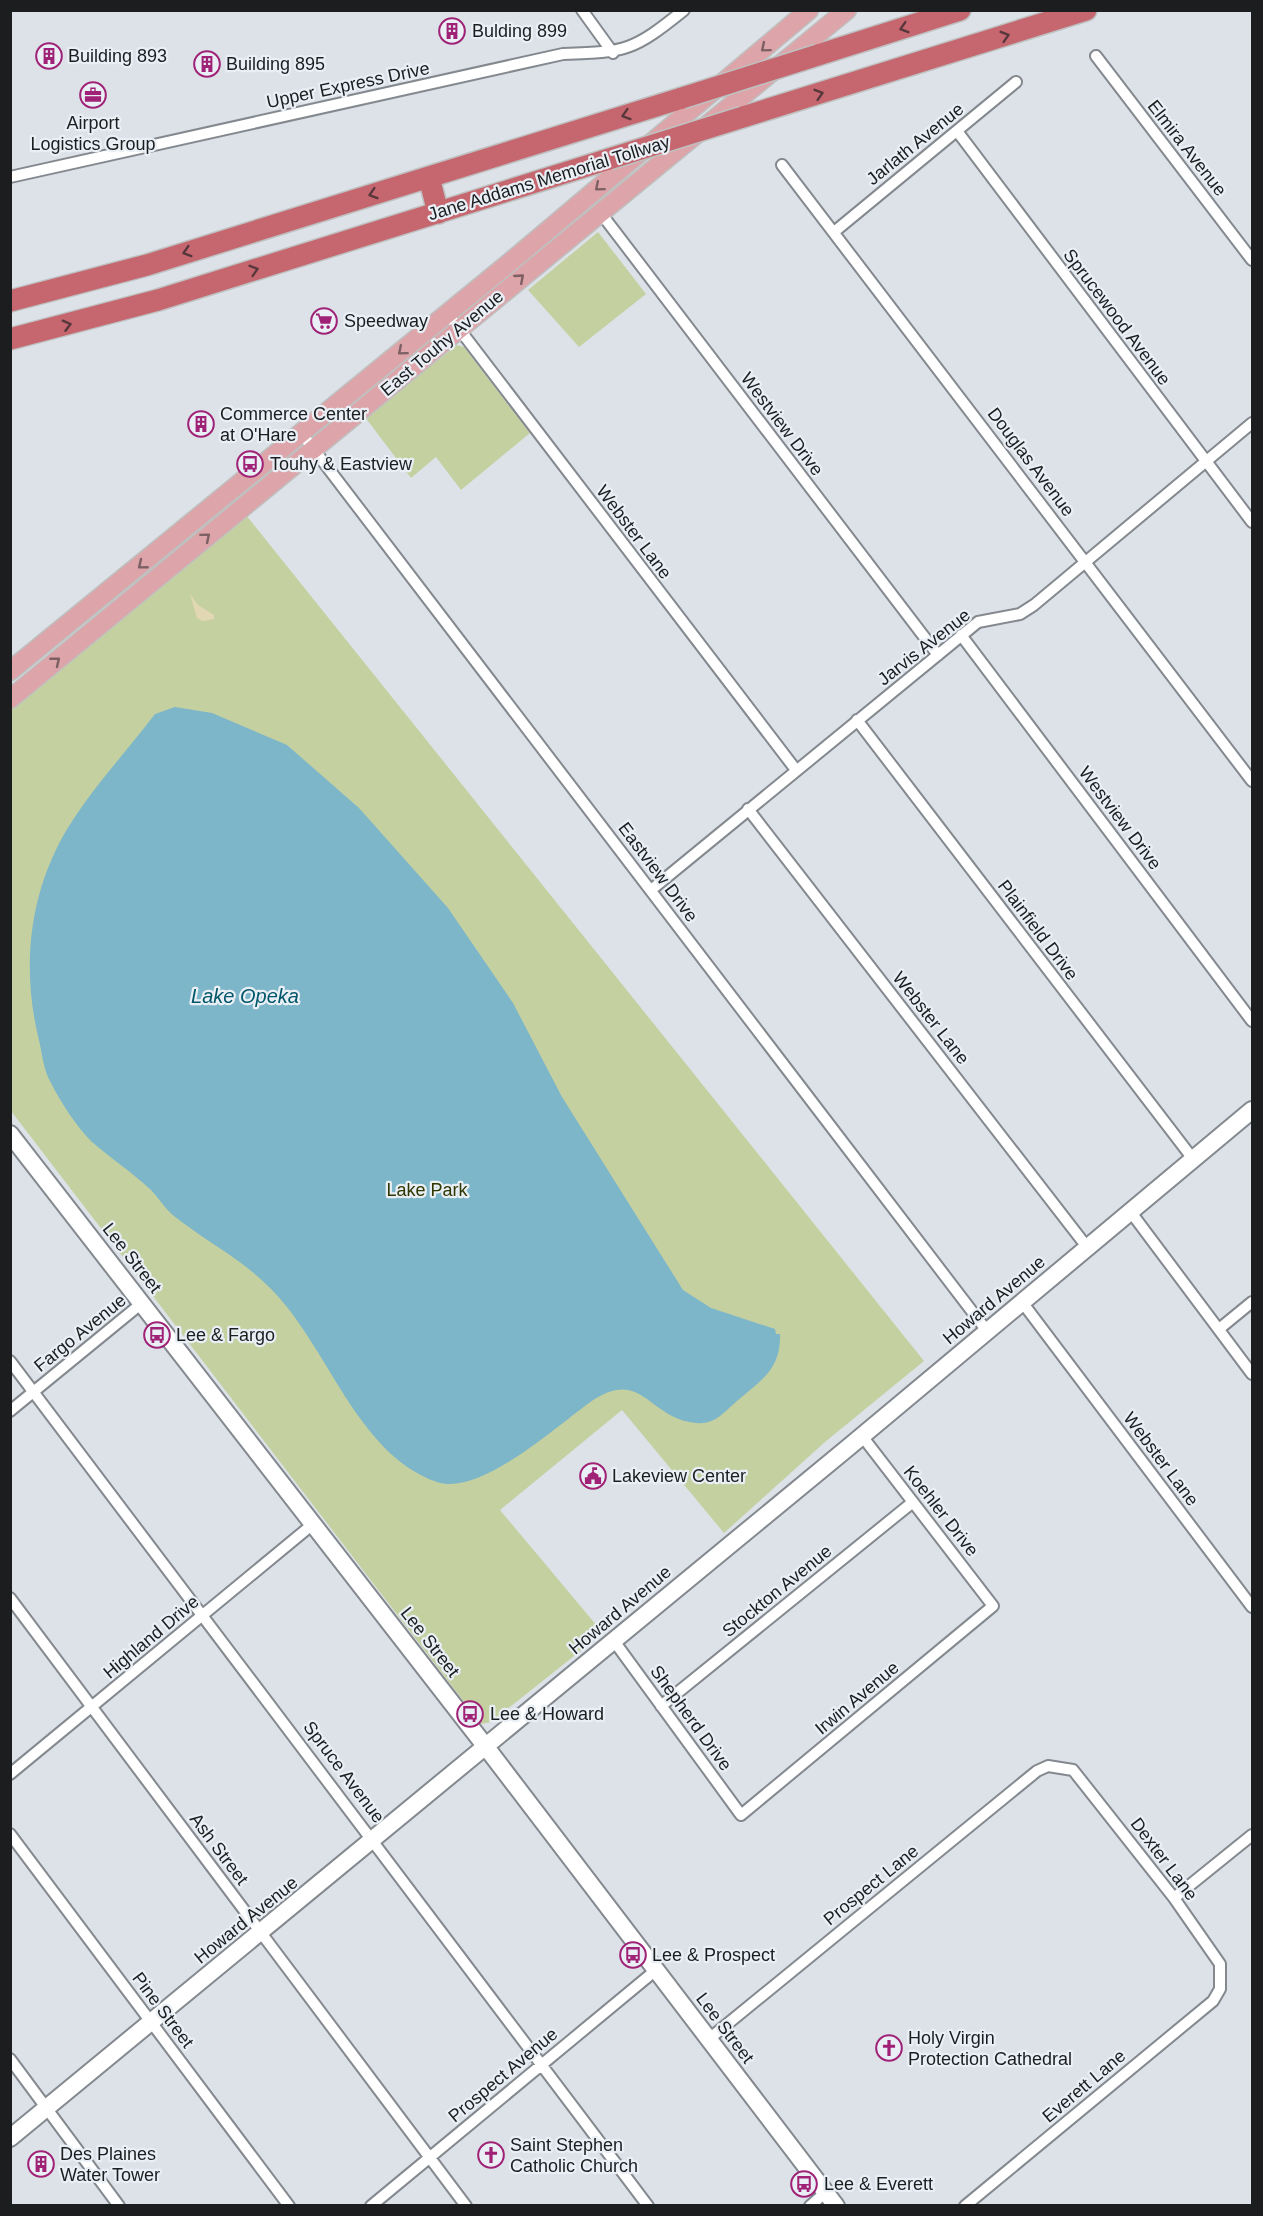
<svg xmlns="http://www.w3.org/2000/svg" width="1263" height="2216" viewBox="0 0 1263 2216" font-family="Helvetica,sans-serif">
	<rect width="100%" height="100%" fill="#dce2e8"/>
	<path fill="#c5d0a1" d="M 598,232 L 646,294 L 579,347 L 528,290 Z
		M 457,345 L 464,347 L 530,433 L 461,490 L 436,457 L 411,478 L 365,417 Z
		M 246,515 L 924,1361 L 825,1442 L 724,1533 L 622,1410 L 500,1510 L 603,1633 L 491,1722 L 481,1724 L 11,1111 L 11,707 Z"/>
	<path fill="#e1d8b3" d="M 190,594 L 198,605 L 214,615 L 214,619 L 203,621 L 197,618 Z"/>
	<path fill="#7cb6c8" d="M 175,707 L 212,713 L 287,745 L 359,808 L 448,908 L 513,1003 L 562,1097 L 683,1290 L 711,1308 L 775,1329 L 776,1334 L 780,1334 C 781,1370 761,1380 737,1401 C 724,1412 715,1425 696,1423 C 648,1419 642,1365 589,1403 C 557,1426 479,1497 437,1482 C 356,1454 328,1345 270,1288 C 242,1259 205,1241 174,1216 C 165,1209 159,1198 151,1190 C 132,1172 110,1158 91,1141 C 76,1126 60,1101 51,1083 C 43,1070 42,1051 38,1036 C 21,964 30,889 69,826 C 94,786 127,751 155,714 Z"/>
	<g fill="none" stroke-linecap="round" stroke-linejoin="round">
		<g stroke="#83898e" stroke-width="14">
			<path id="street" d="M 582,10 L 613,53
				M 1096,56 L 1252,260
				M 957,131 L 1252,522
				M 782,165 L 1252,781
				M 10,177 L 563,54 C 627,52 633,51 684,10
				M 600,212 L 938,655
				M 834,232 L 1016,82
				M 447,313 L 796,770
				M 302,434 L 987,1331
				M 961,635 L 1252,1021
				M 857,720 L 1193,1159
				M 748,809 L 1087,1247
				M 651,890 L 978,622 L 1020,614 L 1034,605 L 1252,423
				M 1130,1211 L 1252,1374
				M 1022,1302 L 1252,1607
				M 1219,1329 L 1252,1302
				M 10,1361 L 648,2206
				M 10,1411 L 142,1303
				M 10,1598 L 466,2206
				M 614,1641 L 741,1815 L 993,1606 L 862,1436
				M 661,1706 L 913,1502
				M 10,1774 L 313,1524
				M 10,1834 L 289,2206
				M 1174,1898 L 1252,1835
				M 709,2039 L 1037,1771 L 1048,1766 L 1073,1770 L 1174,1898 L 1220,1964 L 1220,1989 L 1213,2001 L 965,2206
				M 10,2059 L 119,2206
				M 371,2206 L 656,1970
				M 810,2206 L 826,2192"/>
		</g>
		<g stroke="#83898e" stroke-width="20">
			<path id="secondary" d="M 10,1134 L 486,1747 L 836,2206
				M 10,2138 L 850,1446 L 1252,1110"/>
		</g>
		<g stroke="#bfc0c0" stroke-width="21">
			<path id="primary" d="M 10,671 L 508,264 L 809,10
				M 10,699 L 847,10"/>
		</g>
		<g stroke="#bfc0c0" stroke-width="24">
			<path id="highway" d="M 818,55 L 960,10
				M 743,117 L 1086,10
				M 429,177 L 438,213
				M 10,301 L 147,265 L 682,98
				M 10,339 L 158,300 L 609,159"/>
		</g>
		<use href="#street" stroke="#fff" stroke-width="10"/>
		<use href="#secondary" stroke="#fff" stroke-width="16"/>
		<use href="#primary" stroke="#dda4a9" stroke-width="18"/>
		<use href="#highway" stroke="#c66770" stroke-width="21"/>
		<g stroke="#bfc0c0" stroke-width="24" stroke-linecap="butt">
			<path id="highway-bridge" d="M 682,98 L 818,55
				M 609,159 L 743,117"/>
		</g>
		<use href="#highway-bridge" stroke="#c66770" stroke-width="21"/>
	</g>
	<defs><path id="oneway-chevron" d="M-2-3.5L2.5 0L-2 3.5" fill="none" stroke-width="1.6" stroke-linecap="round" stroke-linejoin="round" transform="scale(1.5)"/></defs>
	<g stroke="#57373b">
		<use href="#oneway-chevron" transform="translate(904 28) rotate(163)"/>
		<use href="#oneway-chevron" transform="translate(1005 36) rotate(-17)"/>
		<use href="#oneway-chevron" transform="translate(819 94) rotate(-17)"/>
		<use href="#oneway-chevron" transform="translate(626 115) rotate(163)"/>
		<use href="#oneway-chevron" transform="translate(373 194) rotate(163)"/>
		<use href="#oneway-chevron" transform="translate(187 252) rotate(163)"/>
		<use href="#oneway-chevron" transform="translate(254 270) rotate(-17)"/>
		<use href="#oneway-chevron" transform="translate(67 325) rotate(-15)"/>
	</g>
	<g stroke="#7c6064">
		<use href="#oneway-chevron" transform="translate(765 48) rotate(140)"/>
		<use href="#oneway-chevron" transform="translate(599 187) rotate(140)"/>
		<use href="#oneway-chevron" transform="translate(520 278) rotate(-41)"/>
		<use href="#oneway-chevron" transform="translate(402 351) rotate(140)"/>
		<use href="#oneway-chevron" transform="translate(206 537) rotate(-40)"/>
		<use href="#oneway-chevron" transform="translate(142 565) rotate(141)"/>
		<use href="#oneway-chevron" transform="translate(56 661) rotate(-39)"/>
	</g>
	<defs>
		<g id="building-ring" transform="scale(1.35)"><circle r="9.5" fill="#e9eff5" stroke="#a02276" stroke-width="1.5"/><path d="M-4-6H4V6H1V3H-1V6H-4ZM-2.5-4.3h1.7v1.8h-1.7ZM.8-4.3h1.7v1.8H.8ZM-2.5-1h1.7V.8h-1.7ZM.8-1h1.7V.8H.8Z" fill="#a02276"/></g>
		<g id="office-ring" transform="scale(1.35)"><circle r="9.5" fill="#e9eff5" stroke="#a02276" stroke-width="1.5"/><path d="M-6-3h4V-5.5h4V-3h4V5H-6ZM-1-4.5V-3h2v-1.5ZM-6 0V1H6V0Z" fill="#a02276"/></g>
		<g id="supermarket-ring" transform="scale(1.35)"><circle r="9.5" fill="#e9eff5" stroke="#a02276" stroke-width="1.5"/><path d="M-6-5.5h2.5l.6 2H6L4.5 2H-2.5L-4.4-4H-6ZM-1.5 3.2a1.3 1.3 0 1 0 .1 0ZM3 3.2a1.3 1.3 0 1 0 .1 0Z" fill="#a02276"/></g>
		<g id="bus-ring" transform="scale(1.35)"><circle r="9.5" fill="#e9eff5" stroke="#a02276" stroke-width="1.5"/><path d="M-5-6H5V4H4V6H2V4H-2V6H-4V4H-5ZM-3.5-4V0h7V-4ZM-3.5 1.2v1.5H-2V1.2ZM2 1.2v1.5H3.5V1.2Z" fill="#a02276"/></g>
		<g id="civic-ring" transform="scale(1.35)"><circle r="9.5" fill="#e9eff5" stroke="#a02276" stroke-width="1.5"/><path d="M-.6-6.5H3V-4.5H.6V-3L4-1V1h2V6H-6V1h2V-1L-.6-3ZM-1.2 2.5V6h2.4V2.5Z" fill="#a02276"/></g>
		<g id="church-ring" transform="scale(1.35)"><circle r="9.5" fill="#e9eff5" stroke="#a02276" stroke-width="1.5"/><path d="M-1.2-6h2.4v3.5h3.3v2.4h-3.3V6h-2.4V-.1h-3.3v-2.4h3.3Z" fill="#a02276"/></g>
	</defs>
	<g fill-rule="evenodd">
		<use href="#building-ring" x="452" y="31"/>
		<use href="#building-ring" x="49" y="56"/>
		<use href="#building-ring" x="207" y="64"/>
		<use href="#office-ring" x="93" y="95"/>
		<use href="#supermarket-ring" x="324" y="321"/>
		<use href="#building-ring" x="201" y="424"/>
		<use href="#bus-ring" x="250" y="464"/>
		<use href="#bus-ring" x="157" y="1335"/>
		<use href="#civic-ring" x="593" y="1476"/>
		<use href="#bus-ring" x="470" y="1714"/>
		<use href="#bus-ring" x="633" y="1955"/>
		<use href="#church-ring" x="889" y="2048"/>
		<use href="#church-ring" x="491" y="2155"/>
		<use href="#building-ring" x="41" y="2164"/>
		<use href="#bus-ring" x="804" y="2184"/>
	</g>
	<g text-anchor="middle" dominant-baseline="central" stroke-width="4.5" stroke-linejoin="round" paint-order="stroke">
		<g font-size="18" fill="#1b1d1f" stroke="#e9eff5" text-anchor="start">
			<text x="472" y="31">Bulding 899</text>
			<text x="68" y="56">Building 893</text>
			<text x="226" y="64">Building 895</text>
			<text x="93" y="123" text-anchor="middle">Airport<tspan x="93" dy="21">Logistics Group</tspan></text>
			<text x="344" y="321">Speedway</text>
			<text x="220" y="414">Commerce Center<tspan x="220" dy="21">at O'Hare</tspan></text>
			<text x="270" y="464">Touhy &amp; Eastview</text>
			<text x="176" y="1335">Lee &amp; Fargo</text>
			<text x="612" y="1476">Lakeview Center</text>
			<text x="490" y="1714">Lee &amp; Howard</text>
			<text x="652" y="1955">Lee &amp; Prospect</text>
			<text x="908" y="2038">Holy Virgin<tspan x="908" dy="21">Protection Cathedral</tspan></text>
			<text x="510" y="2145">Saint Stephen<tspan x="510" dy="21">Catholic Church</tspan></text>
			<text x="60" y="2154">Des Plaines<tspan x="60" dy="21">Water Tower</tspan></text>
			<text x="824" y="2184">Lee &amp; Everett</text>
		</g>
		<g font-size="18" fill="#1b1d1f" stroke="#e9eff5">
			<text transform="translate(348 85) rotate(-12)">Upper Express Drive</text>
			<text transform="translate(915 144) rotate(-39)">Jarlath Avenue</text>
			<text transform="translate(1187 148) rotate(52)">Elmira Avenue</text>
			<text transform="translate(549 178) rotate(-17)">Jane Addams Memorial Tollway</text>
			<text transform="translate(1117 317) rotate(53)">Sprucewood Avenue</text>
			<text transform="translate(442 343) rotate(-40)">East Touhy Avenue</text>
			<text transform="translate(782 424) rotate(53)">Westview Drive</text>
			<text transform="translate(1031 462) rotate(53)">Douglas Avenue</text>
			<text transform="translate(634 532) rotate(53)">Webster Lane</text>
			<text transform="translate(924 647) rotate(-38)">Jarvis Avenue</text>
			<text transform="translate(1120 818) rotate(53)">Westview Drive</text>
			<text transform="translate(658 872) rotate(53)">Eastview Drive</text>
			<text transform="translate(1038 930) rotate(53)">Plainfield Drive</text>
			<text transform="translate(931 1018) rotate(52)">Webster Lane</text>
			<text transform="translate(132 1258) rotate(52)">Lee Street</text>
			<text transform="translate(994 1300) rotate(-40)">Howard Avenue</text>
			<text transform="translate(80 1333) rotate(-39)">Fargo Avenue</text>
			<text transform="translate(1161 1459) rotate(53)">Webster Lane</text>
			<text transform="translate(941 1511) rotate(52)">Koehler Drive</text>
			<text transform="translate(777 1591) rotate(-39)">Stockton Avenue</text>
			<text transform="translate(620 1610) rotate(-40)">Howard Avenue</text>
			<text transform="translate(151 1637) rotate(-40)">Highland Drive</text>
			<text transform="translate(430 1642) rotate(52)">Lee Street</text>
			<text transform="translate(857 1698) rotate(-40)">Irwin Avenue</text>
			<text transform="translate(691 1718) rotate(54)">Shepherd Drive</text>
			<text transform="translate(344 1772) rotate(53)">Spruce Avenue</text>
			<text transform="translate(219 1849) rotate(53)">Ash Street</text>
			<text transform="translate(1164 1859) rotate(53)">Dexter Lane</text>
			<text transform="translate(871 1885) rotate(-39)">Prospect Lane</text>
			<text transform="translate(246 1920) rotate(-39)">Howard Avenue</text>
			<text transform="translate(163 2010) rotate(53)">Pine Street</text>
			<text transform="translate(725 2028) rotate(53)">Lee Street</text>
			<text transform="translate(503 2075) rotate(-40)">Prospect Avenue</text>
			<text transform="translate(1084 2086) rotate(-40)">Everett Lane</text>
		</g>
		<g font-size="18" fill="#2f3700" stroke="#e9eff5">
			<text x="427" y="1190">Lake Park</text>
		</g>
		<g font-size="20" font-style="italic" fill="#00576a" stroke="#e9eff5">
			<text x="245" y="996">Lake Opeka</text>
		</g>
	</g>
	<rect width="1263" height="2216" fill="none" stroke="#1b1d1f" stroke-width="24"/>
</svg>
